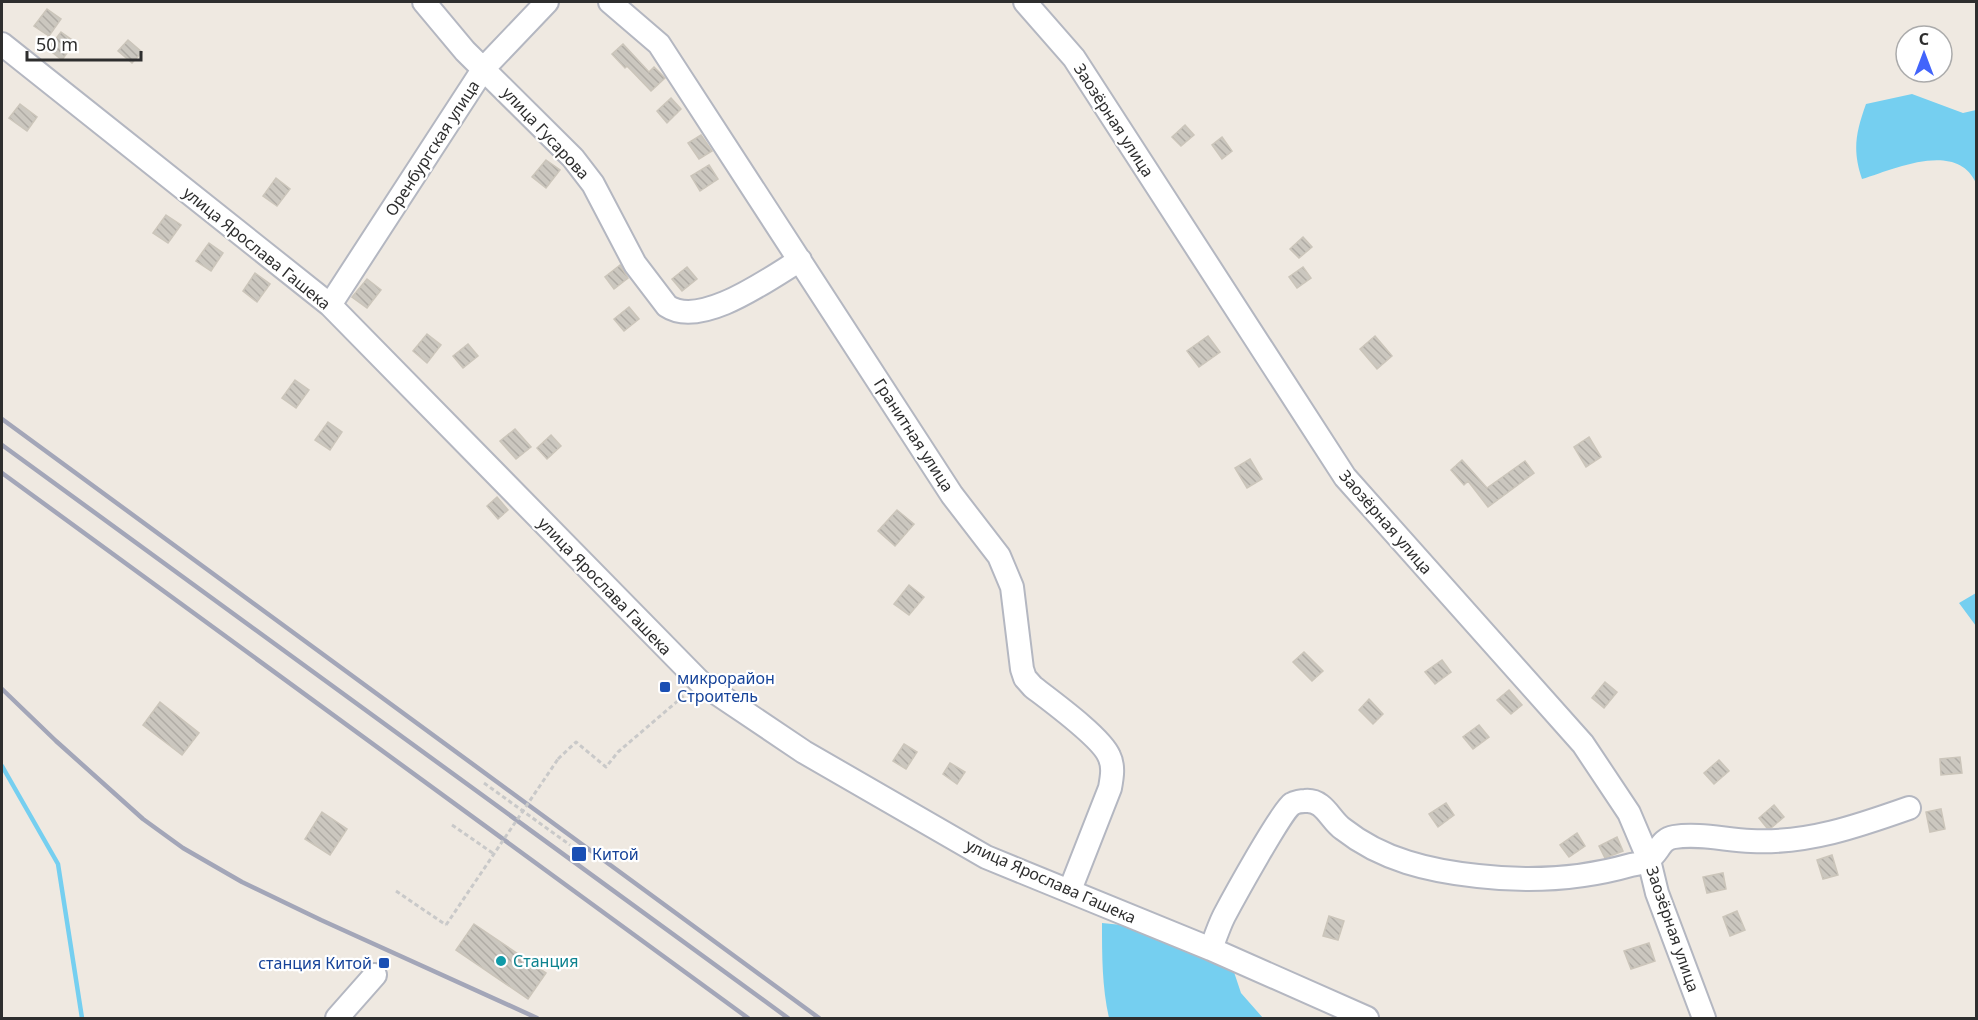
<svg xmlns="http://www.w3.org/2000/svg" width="1978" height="1020" viewBox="0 0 1978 1020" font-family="'Noto Sans',sans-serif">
	<defs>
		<pattern id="building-back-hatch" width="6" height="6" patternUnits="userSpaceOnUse" patternTransform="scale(1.5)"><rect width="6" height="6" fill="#cbc7bf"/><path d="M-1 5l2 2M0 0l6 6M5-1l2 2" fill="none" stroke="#afaba4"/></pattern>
	</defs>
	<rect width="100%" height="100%" fill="#efe9e1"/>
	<path fill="#75cff0" d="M 1912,94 L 1963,113 L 1976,110 L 1976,183 C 1957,140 1894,169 1862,179 C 1852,150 1856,132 1866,104 Z
		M 1976,593 L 1976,626 L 1959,603 Z
		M 1102,923 L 1142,927 L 1232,966 L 1241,993 L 1263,1018 L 1109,1018 C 1102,987 1102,955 1102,923 Z"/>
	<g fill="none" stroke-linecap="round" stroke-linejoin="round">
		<path stroke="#75cff0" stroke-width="4.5" d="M 2,766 L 58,864 L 82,1018"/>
	</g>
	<path fill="url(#building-back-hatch)" stroke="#cbc5ba" stroke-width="1.5" d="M 47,9 L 61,19 L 49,36 L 34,26 Z
		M 61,32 L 75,42 L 62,60 L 48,49 Z
		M 128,40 L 142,52 L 132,63 L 118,51 Z
		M 623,44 L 649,72 L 654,67 L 665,78 L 651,91 L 627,66 L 625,68 L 612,54 Z
		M 671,98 L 681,109 L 667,123 L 657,111 Z
		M 20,104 L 37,117 L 27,131 L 9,118 Z
		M 1185,125 L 1194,135 L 1181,146 L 1172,137 Z
		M 701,135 L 712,151 L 699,159 L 688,143 Z
		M 1222,137 L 1232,151 L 1222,159 L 1212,145 Z
		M 546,160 L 560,170 L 546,188 L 532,177 Z
		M 709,165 L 718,179 L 700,191 L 691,176 Z
		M 276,178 L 290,189 L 277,206 L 263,196 Z
		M 166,215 L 181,225 L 168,243 L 153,233 Z
		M 1303,237 L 1312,247 L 1299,258 L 1290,249 Z
		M 209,243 L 223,253 L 211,271 L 196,261 Z
		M 620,265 L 628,278 L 614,289 L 605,277 Z
		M 687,267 L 697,279 L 682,291 L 672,279 Z
		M 1303,267 L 1311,278 L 1297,288 L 1289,277 Z
		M 255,273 L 270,284 L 257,302 L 243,291 Z
		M 367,279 L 381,290 L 367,308 L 352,297 Z
		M 629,307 L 639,319 L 624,331 L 614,319 Z
		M 427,334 L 441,345 L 427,363 L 413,351 Z
		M 1208,336 L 1220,352 L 1199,367 L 1187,351 Z
		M 1375,336 L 1392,356 L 1377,369 L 1360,349 Z
		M 468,344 L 478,356 L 463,368 L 453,356 Z
		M 295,380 L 309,390 L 296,408 L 282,398 Z
		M 328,422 L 342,432 L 330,450 L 315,440 Z
		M 515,429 L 531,447 L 516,459 L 500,441 Z
		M 551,435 L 561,446 L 547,459 L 537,448 Z
		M 1589,437 L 1601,457 L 1586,467 L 1574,447 Z
		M 1250,459 L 1262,479 L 1247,488 L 1235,468 Z
		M 1462,460 L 1487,488 L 1525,461 L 1534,473 L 1488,507 L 1468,481 L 1464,485 L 1451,470 Z
		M 497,497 L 508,510 L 498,519 L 487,506 Z
		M 897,510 L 914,524 L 895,546 L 878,531 Z
		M 909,585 L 924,597 L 909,615 L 894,604 Z
		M 1304,652 L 1323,671 L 1312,681 L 1293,662 Z
		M 1442,660 L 1451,672 L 1435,684 L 1425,672 Z
		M 1605,682 L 1617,692 L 1604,708 L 1592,698 Z
		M 1509,690 L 1522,705 L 1511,714 L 1497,700 Z
		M 1369,699 L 1383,714 L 1373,724 L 1359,710 Z
		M 160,702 L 199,733 L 182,755 L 143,725 Z
		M 1479,725 L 1489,737 L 1473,749 L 1463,737 Z
		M 904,744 L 917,752 L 906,769 L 893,761 Z
		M 1960,757 L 1962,773 L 1941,775 L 1940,759 Z
		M 1719,760 L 1729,771 L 1714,784 L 1704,773 Z
		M 950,763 L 965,772 L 957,784 L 943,774 Z
		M 1446,803 L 1454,815 L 1438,827 L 1429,814 Z
		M 1774,805 L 1784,817 L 1771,828 L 1767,828 L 1759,818 Z
		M 1941,809 L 1945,829 L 1930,832 L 1926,812 Z
		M 322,812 L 347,829 L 330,855 L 305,839 Z
		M 1577,833 L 1585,846 L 1569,857 L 1560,845 Z
		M 1617,837 L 1623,851 L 1605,858 L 1599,846 Z
		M 1832,855 L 1838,875 L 1823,879 L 1817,860 Z
		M 1723,873 L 1726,889 L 1707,893 L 1703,877 Z
		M 1737,911 L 1745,930 L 1730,936 L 1723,917 Z
		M 1329,916 L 1344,921 L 1338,940 L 1323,936 Z
		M 474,924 L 546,973 L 528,999 L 456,950 Z
		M 1649,943 L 1655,961 L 1631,969 L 1624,951 Z"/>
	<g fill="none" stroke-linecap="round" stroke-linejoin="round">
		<g stroke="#b4b7c1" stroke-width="26">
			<path id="minor" d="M 424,2 L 465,51 L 573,158 L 593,184 L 635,264 L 667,306 C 701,329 770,278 800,260
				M 610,2 L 659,44 L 952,495 L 999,556 L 1012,587 L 1022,669 L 1025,678 L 1033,687 C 1051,701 1101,737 1109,756 C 1114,766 1112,777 1110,788 L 1070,890
				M 1025,2 L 1074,58 L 1345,477 L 1583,744 L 1629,813 L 1649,860 L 1657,893 L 1704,1018
				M 2,44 L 330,305 L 700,682 L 804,752 L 986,857 L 1211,949 L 1367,1018
				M 330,305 L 484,68 L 547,2
				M 1211,949 C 1215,938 1219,926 1224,916 C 1233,899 1282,810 1292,804 C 1295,802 1302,801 1305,801 C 1324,799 1330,820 1343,829 C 1382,860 1430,871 1478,876 C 1529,882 1582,879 1631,865 C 1636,864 1644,863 1648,860 C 1659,853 1660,839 1674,837 C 1699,833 1726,840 1751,841 C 1807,844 1858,826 1909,808
				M 337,1018 L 375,975"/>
		</g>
		<path stroke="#c9c9c9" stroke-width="3" stroke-dasharray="4.5 3" stroke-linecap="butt" d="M 558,759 L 576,742 L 606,767 L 618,752 L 687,693
			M 484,783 L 570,845
			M 452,825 L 494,854
			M 396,891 L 446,925"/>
		<use href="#minor" stroke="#fff" stroke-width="22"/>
		<path stroke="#a3a6b8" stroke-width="4.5" d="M 2,419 L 819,1018
			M 2,445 L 788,1018
			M 2,473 L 748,1018
			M 2,689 L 56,741 L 143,819 L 183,848 L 242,882 L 321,920 L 537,1018"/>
		<path stroke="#c9c9c9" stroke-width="3" stroke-dasharray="4.5 3" stroke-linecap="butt" d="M 446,925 L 558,759"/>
	</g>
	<g fill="#1a4fb4" stroke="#fff" stroke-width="2">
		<rect x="659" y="681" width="12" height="12" rx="3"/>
		<rect x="571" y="846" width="16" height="16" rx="3"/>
		<rect x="378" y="957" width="12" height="12" rx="3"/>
	</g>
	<circle fill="#0f9aa8" stroke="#fff" stroke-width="2" cx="501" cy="961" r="6"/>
	<g text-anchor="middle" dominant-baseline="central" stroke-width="4.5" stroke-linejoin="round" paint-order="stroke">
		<g font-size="16" fill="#2e2e2e" stroke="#fff">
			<text transform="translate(1114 120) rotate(57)">Заозёрная улица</text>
			<text transform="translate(546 133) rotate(47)">улица Гусарова</text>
			<text transform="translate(432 148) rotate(-57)">Оренбургская улица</text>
			<text transform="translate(257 248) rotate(39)">улица Ярослава Гашека</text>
			<text transform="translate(914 435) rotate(57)">Гранитная улица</text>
			<text transform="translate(1386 522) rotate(49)">Заозёрная улица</text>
			<text transform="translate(605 586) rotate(46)">улица Ярослава Гашека</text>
			<text transform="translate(1051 881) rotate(24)">улица Ярослава Гашека</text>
			<text transform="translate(1673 929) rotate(71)">Заозёрная улица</text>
		</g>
		<g font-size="16" fill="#164399" stroke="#fff" text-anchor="start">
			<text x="677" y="678">микрорайон<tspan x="677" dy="18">Строитель</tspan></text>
			<text x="592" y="854">Китой</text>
			<text x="372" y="963" text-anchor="end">станция Китой</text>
		</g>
		<g font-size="16" fill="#0d838f" stroke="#fff" text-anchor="start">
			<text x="513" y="961">Станция</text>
		</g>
	</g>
	<rect width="1978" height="1020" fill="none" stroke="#2e2e2e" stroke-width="6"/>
	<g transform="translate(1924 54)"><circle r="28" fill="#ffffff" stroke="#ababab" stroke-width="1.5"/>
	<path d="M0-4.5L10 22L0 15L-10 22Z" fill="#4264fb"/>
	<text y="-9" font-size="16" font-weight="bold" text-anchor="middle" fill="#2e2e2e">С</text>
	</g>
	<path d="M27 51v9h114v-9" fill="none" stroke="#2e2e2e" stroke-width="3"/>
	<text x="36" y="51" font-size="18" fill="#2e2e2e" stroke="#ffffff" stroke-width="4.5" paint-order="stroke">50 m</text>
</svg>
